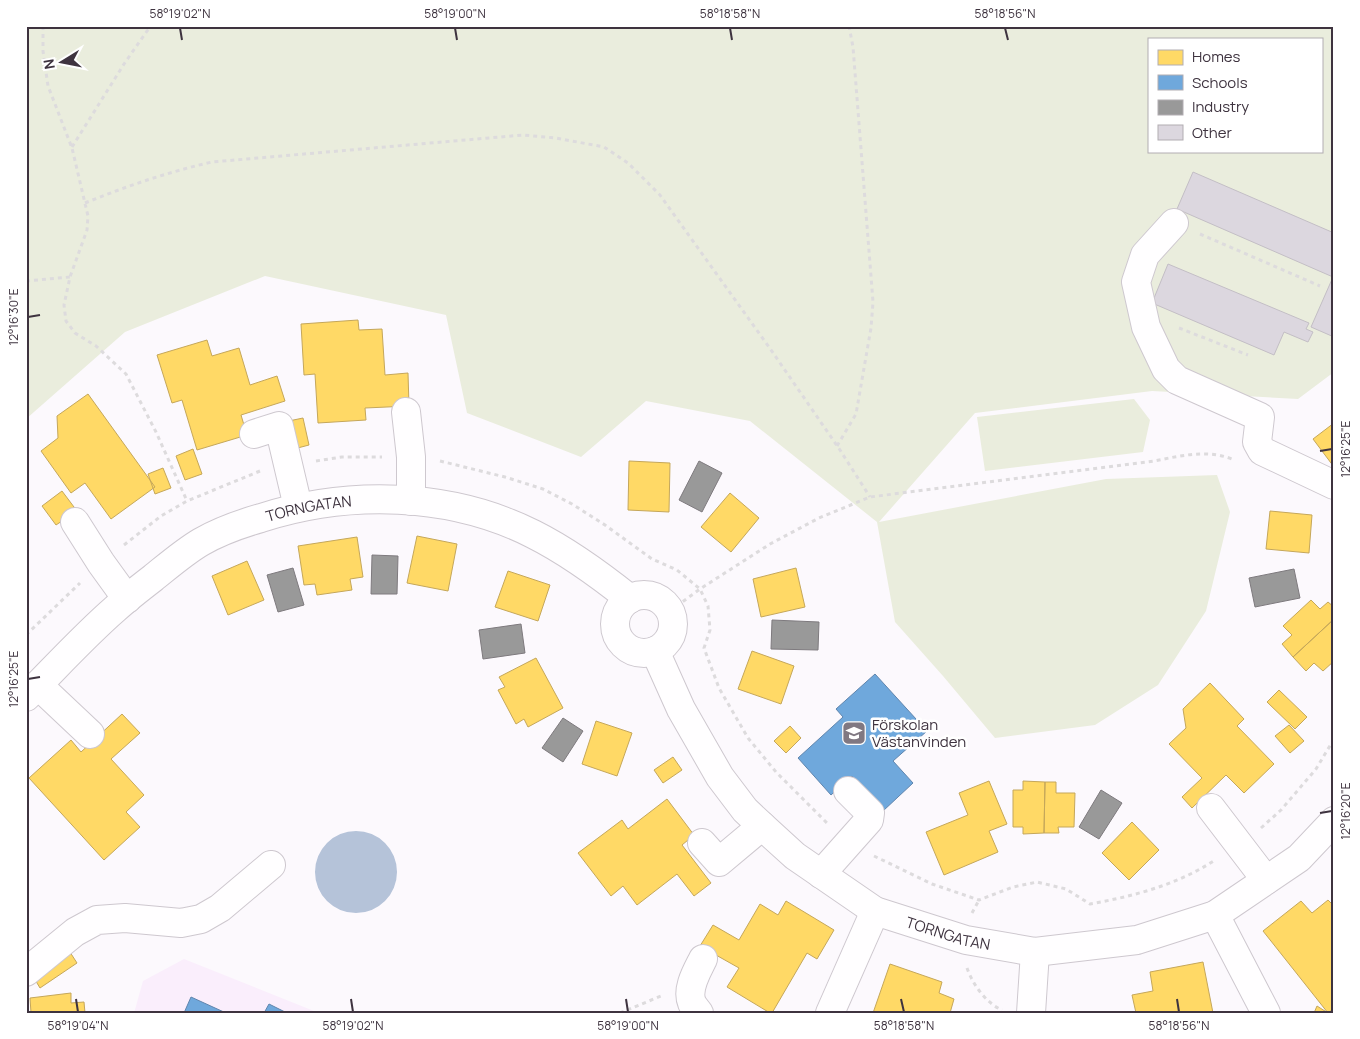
<svg xmlns="http://www.w3.org/2000/svg" width="1360" height="1039" viewBox="0 0 1360 1039" font-family="Manrope,sans-serif">
	<rect width="100%" height="100%" fill="#fcf9fd"/>
	<path fill="#faeefc" d="M 184,959 L 319,1013 L 134,1013 L 143,981 Z"/>
	<path fill="#eaeddd" fill-rule="evenodd" d="M 26,26 L 1334,26 L 1334,372 L 1298,399 L 1152,391 L 975,413 L 879,522 L 1106,479 L 1217,475 L 1230,512 L 1206,611 L 1158,685 L 1095,725 L 995,738 L 943,676 L 895,622 L 877,522 L 750,421 L 646,401 L 581,457 L 467,413 L 446,315 L 265,276 L 125,332 L 26,419 ZM 1149,39 L 1321,39 L 1321,151 L 1149,151 Z
		M 1134,399 L 1150,420 L 1143,452 L 985,471 L 977,417 Z"/>
	<path fill="#b5c3d9" d="M315 872a41 41 0 1 1 82 0a41 41 0 1 1-82 0Z"/>
	<path fill="#ffd966" stroke="#c5a75a" d="M 358,320 L 359,330 L 382,329 L 385,375 L 408,373 L 409,406 L 365,408 L 366,420 L 318,423 L 315,374 L 304,375 L 301,324 Z
		M 207,340 L 212,356 L 239,348 L 250,385 L 277,376 L 285,401 L 241,415 L 247,435 L 197,450 L 182,400 L 172,403 L 157,355 Z
		M 88,394 L 155,487 L 111,519 L 85,483 L 71,493 L 41,451 L 58,438 L 57,416 Z
		M 303,418 L 309,445 L 290,450 L 284,422 Z
		M 1334,423 L 1334,467 L 1313,439 Z
		M 193,449 L 202,474 L 185,480 L 176,456 Z
		M 629,461 L 670,463 L 669,512 L 628,510 Z
		M 163,468 L 171,488 L 155,494 L 148,474 Z
		M 62,491 L 77,511 L 56,525 L 42,506 Z
		M 730,493 L 759,518 L 731,552 L 701,527 Z
		M 1270,511 L 1312,515 L 1309,553 L 1266,549 Z
		M 417,536 L 457,544 L 448,591 L 407,583 Z
		M 357,537 L 363,577 L 350,579 L 352,590 L 317,595 L 315,584 L 304,585 L 298,546 Z
		M 247,561 L 264,600 L 228,615 L 212,576 Z
		M 796,568 L 805,607 L 761,617 L 753,579 Z
		M 508,571 L 550,585 L 538,621 L 495,607 Z
		M 1311,600 L 1320,609 L 1328,602 L 1334,607 L 1334,619 L 1293,657 L 1282,644 L 1292,635 L 1283,626 Z
		M 1334,619 L 1334,661 L 1323,671 L 1314,663 L 1306,671 L 1293,657 Z
		M 752,651 L 794,666 L 781,704 L 738,689 Z
		M 536,658 L 563,708 L 528,727 L 524,719 L 516,724 L 498,690 L 505,687 L 499,677 Z
		M 1210,683 L 1244,719 L 1237,726 L 1274,764 L 1244,793 L 1226,775 L 1192,808 L 1182,797 L 1202,778 L 1169,744 L 1186,728 L 1183,709 Z
		M 1279,690 L 1307,717 L 1295,729 L 1267,702 Z
		M 122,714 L 140,733 L 111,759 L 144,795 L 126,812 L 140,827 L 104,860 L 29,778 L 71,740 L 81,752 Z
		M 596,721 L 632,733 L 617,776 L 582,764 Z
		M 1289,725 L 1304,741 L 1290,753 L 1275,736 Z
		M 790,726 L 801,738 L 786,753 L 774,741 Z
		M 673,757 L 682,770 L 663,783 L 654,770 Z
		M 989,781 L 1007,824 L 989,831 L 998,852 L 944,875 L 926,832 L 968,815 L 959,793 Z
		M 1023,781 L 1045,782 L 1044,833 L 1023,834 L 1023,827 L 1013,827 L 1013,790 L 1023,790 Z
		M 1045,782 L 1056,782 L 1056,793 L 1075,793 L 1074,827 L 1058,827 L 1059,833 L 1044,833 Z
		M 667,799 L 694,835 L 682,845 L 711,883 L 694,896 L 677,874 L 637,905 L 623,886 L 611,896 L 578,853 L 622,820 L 628,829 Z
		M 1132,822 L 1159,850 L 1129,880 L 1102,853 Z
		M 1328,900 L 1334,906 L 1334,1008 L 1328,1013 L 1263,931 L 1301,901 L 1312,913 Z
		M 786,901 L 834,930 L 817,959 L 807,953 L 772,1013 L 770,1013 L 727,987 L 739,968 L 700,946 L 713,925 L 739,940 L 760,904 L 778,915 Z
		M 68,949 L 77,963 L 40,988 L 31,973 Z
		M 1203,962 L 1213,1013 L 1136,1013 L 1132,995 L 1153,991 L 1150,972 Z
		M 890,964 L 942,982 L 939,993 L 954,999 L 950,1013 L 873,1013 Z
		M 71,993 L 71,1003 L 84,1002 L 85,1013 L 31,1013 L 30,998 Z
		M 1317,1006 L 1328,1013 L 1314,1013 Z"/>
	<path fill="#6fa8dc" stroke="#6085ad" d="M 875,674 L 927,731 L 893,761 L 913,783 L 883,811 L 852,776 L 831,795 L 798,758 L 843,717 L 836,709 Z
		M 191,997 L 226,1013 L 184,1013 Z
		M 269,1004 L 287,1013 L 264,1013 Z"/>
	<path fill="#999" stroke="#7e7a7e" d="M 699,461 L 722,473 L 702,512 L 679,500 Z
		M 372,555 L 398,556 L 397,594 L 371,594 Z
		M 293,568 L 304,605 L 278,612 L 267,575 Z
		M 1294,569 L 1300,598 L 1255,607 L 1249,578 Z
		M 772,620 L 819,622 L 818,650 L 771,649 Z
		M 521,624 L 525,653 L 483,659 L 479,630 Z
		M 563,718 L 583,731 L 563,762 L 542,748 Z
		M 1101,790 L 1122,803 L 1099,839 L 1079,827 Z"/>
	<path fill="#dcd7df" stroke="#c3bec5" d="M 1193,172 L 1334,233 L 1334,337 L 1311,327 L 1333,277 L 1177,209 Z
		M 1168,264 L 1309,323 L 1306,329 L 1313,332 L 1308,342 L 1284,332 L 1274,355 L 1152,303 Z"/>
	<g fill="none" stroke-linecap="round" stroke-linejoin="round">
		<g stroke="#cec8cf" stroke-width="30">
			<g id="minor">
				<path d="M 1174,223 L 1145,255 L 1136,282 L 1146,327 L 1166,369 L 1177,380 L 1260,417 L 1257,442 L 1262,451 L 1334,485"/>
				<path d="M 406,412 L 411,457 L 411,501"/>
				<path d="M 254,434 L 279,426 L 298,507"/>
				<path d="M 75,522 L 101,563 L 127,599"/>
				<circle cx="644" cy="624" r="29"/>
				<path id="s1" d="M 655,651 L 681,709 L 720,777 L 745,810 L 762,826 L 795,856 L 875,911 L 966,940 L 1035,952 L 1137,940 L 1215,915 L 1299,858 L 1334,821"/>
				<path d="M 38,685 L 90,734"/>
				<path id="s2" d="M 26,697 C 55,668 84,636 115,609 C 127,598 140,588 153,578 C 168,566 184,552 201,542 C 220,531 240,524 261,518 C 348,490 450,492 533,534 C 567,551 600,575 630,599"/>
				<path d="M 1211,808 L 1266,880"/>
				<path d="M 702,843 L 719,862 L 762,826"/>
				<path d="M 821,874 L 869,820 L 870,813 L 848,791"/>
				<path d="M 1215,915 L 1266,1013"/>
				<path d="M 26,972 L 75,932 L 97,920 L 125,918 L 181,923 L 201,919 L 220,908 L 271,865"/>
				<path d="M 699,1013 C 697,1010 693,1006 692,1003 C 686,989 697,971 703,959"/>
				<path d="M 830,1013 L 875,911"/>
				<path d="M 1031,1013 L 1035,952"/>
			</g>
		</g>
		<path stroke="#dddbdd" stroke-width="3" stroke-dasharray="4 4" stroke-linecap="butt" d="M 43,26 L 43,51 L 48,86 L 72,148 L 88,216 L 87,230 L 70,277 L 64,305 L 66,321 L 75,333 L 96,346 L 126,374 L 156,432 L 187,501
			M 72,147 L 124,64 L 147,31 L 152,26
			M 85,203 C 127,186 168,172 212,162 L 523,135 L 556,138 L 604,147 L 628,163 L 660,195 L 769,347 L 840,450 L 870,497
			M 1200,234 L 1320,286
			M 26,281 L 70,277
			M 1179,328 L 1248,355
			M 837,446 L 856,414 L 871,328 L 873,302 L 853,47 L 849,26
			M 316,461 L 342,457 L 382,457
			M 440,461 L 505,477 L 543,489 L 572,504 L 605,525 L 652,559 L 677,570 L 700,589 L 708,606 L 710,630 L 704,648 L 719,688 L 748,738 L 776,772 L 828,824
			M 124,545 L 161,516 L 187,501 L 260,471
			M 670,611 L 700,589 L 770,544 L 819,518 L 870,497 L 1154,461 C 1180,456 1206,449 1232,459
			M 26,635 L 80,583
			M 1261,828 L 1281,810 L 1316,769 L 1334,739
			M 874,856 L 932,884 L 979,900 L 1013,887 L 1037,882 L 1066,889 L 1090,904 C 1134,896 1177,885 1215,860
			M 972,913 L 979,900
			M 967,968 C 973,985 986,1003 1002,1010
			M 620,1013 L 661,996"/>
		<use href="#minor" stroke="#fffeff" stroke-width="28"/>
	</g>
	<path fill="none" stroke="#3e333f" stroke-width="2" d="M 180,28 L 182,40M 455,28 L 457,40M 730,28 L 732,40M 1005,28 L 1008,40M 28,317 L 40,315M 1320,451 L 1332,449M 28,679 L 40,677M 1320,813 L 1332,811M 76,999 L 78,1012M 351,999 L 353,1012M 626,999 L 628,1012M 901,999 L 904,1012M 1177,999 L 1179,1012"/>
	<defs>
		<g id="school-square" transform="scale(1.25)"><rect x="-9" y="-9" width="18" height="18" rx="4" fill="#807882" stroke="#fff"/><path d="M0-5L7-2L0 1L-7-2ZM-4 1L0 2.5L4 1V4Q0 6-4 4Z" fill="#fff"/></g>
	</defs>
	<g fill-rule="evenodd">
		<use href="#school-square" x="854" y="733"/>
	</g>
	<g text-anchor="middle" dominant-baseline="central" stroke-width="5" stroke-linejoin="round" paint-order="stroke">
		<g font-size="15" fill="#3e333f" stroke="#fff">
			<text stroke="none"><textPath href="#s2" startOffset="348">TORNGATAN</textPath></text>
			<text stroke="none"><textPath href="#s1" startOffset="425">TORNGATAN</textPath></text>
		</g>
		<g font-size="15" fill="#3e333f" stroke="#fff" text-anchor="start">
			<text x="872" y="724">Förskolan<tspan x="872" dy="17">Västanvinden</tspan></text>
		</g>
	</g>
	<rect width="1360" height="1039" fill="none" stroke="#ffffff" stroke-width="55"/>
	<rect x="1148" y="38" width="175" height="115" fill="#ffffff" stroke="#b2adb2"/>
	<rect x="1158" y="50" width="25" height="15" fill="#ffd966" stroke="#b2adb2"/>
	<text x="1192" y="62" font-size="15" fill="#3e333f">Homes</text>
	<rect x="1158" y="75" width="25" height="15" fill="#6fa8dc" stroke="#b2adb2"/>
	<text x="1192" y="88" font-size="15" fill="#3e333f">Schools</text>
	<rect x="1158" y="100" width="25" height="15" fill="#999999" stroke="#b2adb2"/>
	<text x="1192" y="112" font-size="15" fill="#3e333f">Industry</text>
	<rect x="1158" y="125" width="25" height="15" fill="#dcd7df" stroke="#b2adb2"/>
	<text x="1192" y="138" font-size="15" fill="#3e333f">Other</text>
	<g transform="translate(62 62) rotate(260)" stroke="#ffffff" stroke-width="4" paint-order="stroke">
	<path d="M0-4L9 19L0 12L-9 19Z" fill="#3e333f"/>
	<text y="-8" font-size="14" font-weight="bold" text-anchor="middle" fill="#3e333f">N</text>
	</g>
	<rect x="28" y="28" width="1304" height="984" fill="none" stroke="#3e333f" stroke-width="2"/>
	<g font-size="12" text-anchor="middle" fill="#3e333f">
		<text x="180" y="18">58°19'02"N</text>
		<text x="455" y="18">58°19'00"N</text>
		<text x="730" y="18">58°18'58"N</text>
		<text x="1005" y="18">58°18'56"N</text>
		<text transform="translate(14 317) rotate(-90)" y="4">12°16'30"E</text>
		<text transform="translate(1346 449) rotate(-90)" y="4">12°16'25"E</text>
		<text transform="translate(14 679) rotate(-90)" y="4">12°16'25"E</text>
		<text transform="translate(1346 811) rotate(-90)" y="4">12°16'20"E</text>
		<text x="78" y="1030">58°19'04"N</text>
		<text x="353" y="1030">58°19'02"N</text>
		<text x="628" y="1030">58°19'00"N</text>
		<text x="904" y="1030">58°18'58"N</text>
		<text x="1179" y="1030">58°18'56"N</text>
	</g>
</svg>
